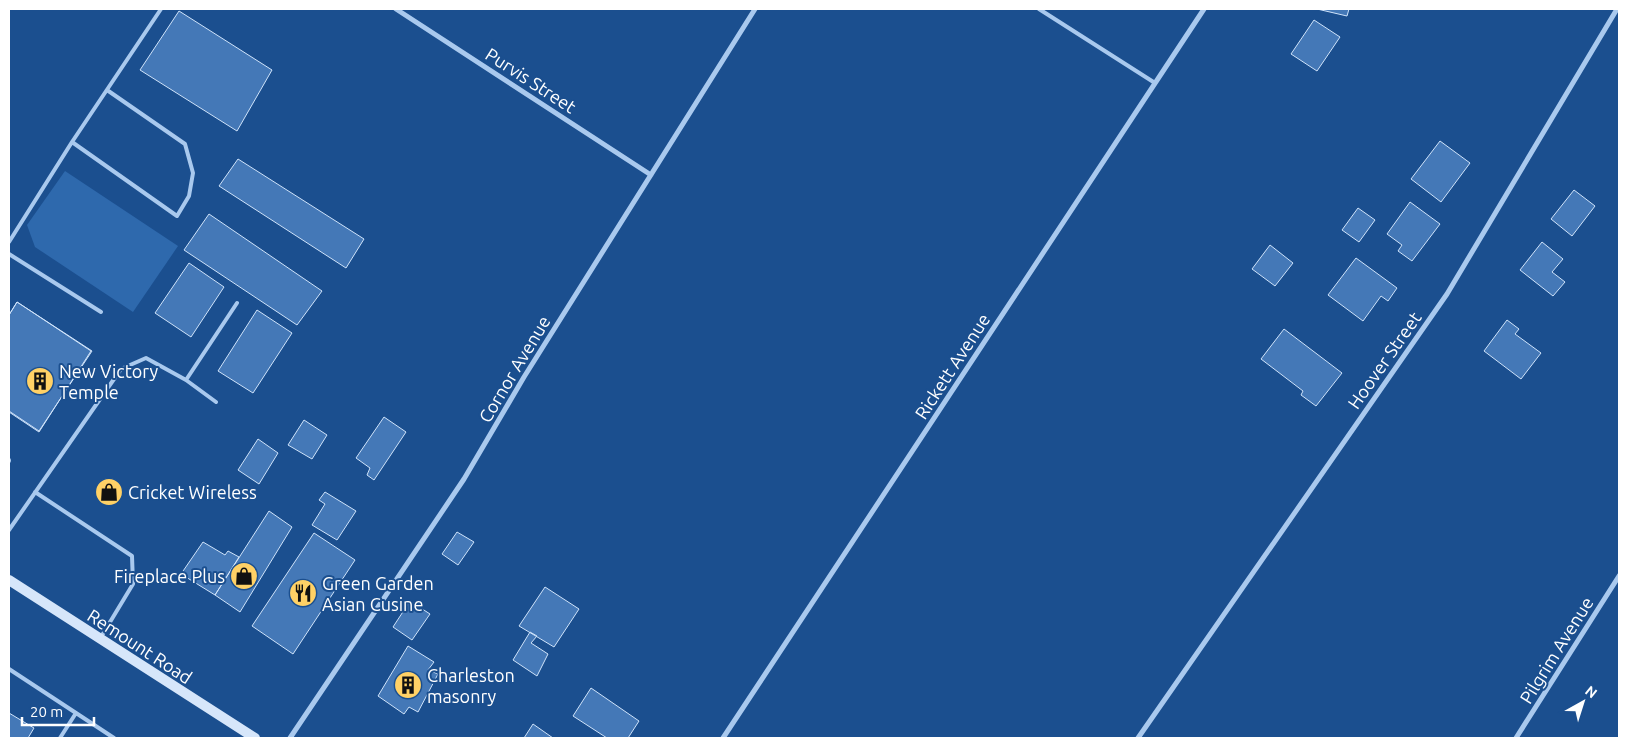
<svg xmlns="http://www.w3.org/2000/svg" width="1628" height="747" viewBox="0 0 1628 747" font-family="Ubuntu,sans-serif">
	<rect width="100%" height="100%" fill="#1b4f8f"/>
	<path fill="#2e69ad" d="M 65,171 L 178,246 L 133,312 L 35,247 L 27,225 Z"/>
	<path fill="#4478b7" stroke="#cfe3fa" d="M 1317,9 L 1349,9 L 1347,16 Z
		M 179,11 L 272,70 L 237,131 L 140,70 Z
		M 1314,20 L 1340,37 L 1317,71 L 1291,54 Z
		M 1440,141 L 1470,163 L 1441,202 L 1411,179 Z
		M 238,159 L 364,239 L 346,268 L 219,186 Z
		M 1574,190 L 1595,206 L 1572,236 L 1551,219 Z
		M 1410,202 L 1440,224 L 1412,261 L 1398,251 L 1402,245 L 1387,234 Z
		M 1358,208 L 1375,220 L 1359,242 L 1342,230 Z
		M 209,214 L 322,291 L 297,325 L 184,250 Z
		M 1542,242 L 1563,259 L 1552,272 L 1565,282 L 1553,296 L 1520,270 Z
		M 1270,245 L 1293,263 L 1275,286 L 1252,269 Z
		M 1356,258 L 1397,288 L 1388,301 L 1381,296 L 1363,321 L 1328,295 Z
		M 189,263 L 224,287 L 191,337 L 155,313 Z
		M 17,302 L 91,351 L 39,432 L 9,412 L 9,315 Z
		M 17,302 L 92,351 L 39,431 L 9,411 L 9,315 Z
		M 257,310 L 292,333 L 253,393 L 218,371 Z
		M 1507,320 L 1519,329 L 1515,334 L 1541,353 L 1521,379 L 1484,351 Z
		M 1284,329 L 1342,373 L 1316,406 L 1301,395 L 1303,391 L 1261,359 Z
		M 384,417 L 406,432 L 374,480 L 367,475 L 370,468 L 356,458 Z
		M 304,420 L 327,435 L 312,459 L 288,445 Z
		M 258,439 L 278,453 L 259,484 L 238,470 Z
		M 325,492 L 356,511 L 337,540 L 312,525 L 325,504 L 319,500 Z
		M 269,511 L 292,527 L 240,612 L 215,595 Z
		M 457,532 L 474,542 L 458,565 L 442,554 Z
		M 314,533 L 355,560 L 293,654 L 252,626 Z
		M 203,542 L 225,555 L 228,551 L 239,557 L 215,595 L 181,574 Z
		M 545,587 L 579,609 L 554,647 L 519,626 Z
		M 410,601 L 430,614 L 412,640 L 393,627 Z
		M 530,632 L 537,636 L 531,643 L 548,654 L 537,676 L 513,660 Z
		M 408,646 L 434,662 L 428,670 L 438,674 L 418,712 L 409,707 L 404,714 L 378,696 Z
		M 591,688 L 639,721 L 628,738 L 607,738 L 573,716 Z
		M 9,713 L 34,728 L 28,738 L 9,738 Z
		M 533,724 L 553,738 L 524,738 Z"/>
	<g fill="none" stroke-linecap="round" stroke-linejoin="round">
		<path stroke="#a9c9ee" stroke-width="4" d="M 1039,9 L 1155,83
			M 72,142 L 177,216 L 189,196 L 193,173 L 185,144 L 107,90
			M 9,242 L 72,142 L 161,9
			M 9,254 L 101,312
			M 186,380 L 237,303
			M 9,460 L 9,461
			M 35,492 L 132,556 L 133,584 L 101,637
			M 9,530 L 121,369 L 146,358 L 186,380 L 216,402
			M 9,669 L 76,713
			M 60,738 L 76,713 L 114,738"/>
		<path stroke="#a9c9ee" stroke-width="5" d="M 396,9 L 651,175
			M 290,738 L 464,479 L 524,377 L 755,9
			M 723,738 L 1204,9
			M 1138,738 L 1447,294 L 1617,9
			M 1516,738 L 1619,576"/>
		<path stroke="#d6e6fa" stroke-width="10" d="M 9,580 L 255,738"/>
	</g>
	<defs>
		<g id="building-disc" transform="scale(1.4375)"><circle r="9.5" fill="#ffd166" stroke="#1b4f8f"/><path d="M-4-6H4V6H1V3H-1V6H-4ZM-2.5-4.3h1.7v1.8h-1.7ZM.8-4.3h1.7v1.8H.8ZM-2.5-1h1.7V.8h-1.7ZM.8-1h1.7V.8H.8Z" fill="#111"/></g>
		<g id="shop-disc" transform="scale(1.4375)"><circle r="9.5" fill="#ffd166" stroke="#1b4f8f"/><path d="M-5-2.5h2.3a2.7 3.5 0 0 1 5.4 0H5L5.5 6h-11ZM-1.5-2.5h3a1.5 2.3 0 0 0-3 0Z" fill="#111"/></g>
		<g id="restaurant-disc" transform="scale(1.4375)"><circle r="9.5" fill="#ffd166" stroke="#1b4f8f"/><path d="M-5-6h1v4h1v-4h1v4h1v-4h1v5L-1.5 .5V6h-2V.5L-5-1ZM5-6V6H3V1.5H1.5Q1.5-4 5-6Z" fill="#111"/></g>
	</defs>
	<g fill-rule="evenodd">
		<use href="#building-disc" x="40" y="381"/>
		<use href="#shop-disc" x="109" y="492"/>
		<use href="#shop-disc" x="244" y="576"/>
		<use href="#restaurant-disc" x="303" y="593"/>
		<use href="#building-disc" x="408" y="685"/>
	</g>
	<g text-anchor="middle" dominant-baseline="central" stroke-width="4" stroke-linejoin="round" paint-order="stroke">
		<g font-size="18" fill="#fff" stroke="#1b4f8f">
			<text transform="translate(531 80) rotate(33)">Purvis Street</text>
			<text transform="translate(1384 360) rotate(-55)">Hoover Street</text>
			<text transform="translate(952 366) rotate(-57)">Rickett Avenue</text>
			<text transform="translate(514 369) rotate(-59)">Cornor Avenue</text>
			<text transform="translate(140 646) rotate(33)">Remount Road</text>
			<text transform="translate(1556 650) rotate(-58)">Pilgrim Avenue</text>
		</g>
		<g font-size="18" fill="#fff" stroke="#1b4f8f" text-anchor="start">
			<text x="59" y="371">New Victory<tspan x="59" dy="21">Temple</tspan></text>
			<text x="128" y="492">Cricket Wireless</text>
			<text x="225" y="576" text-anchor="end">Fireplace Plus</text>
			<text x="322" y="583">Green Garden<tspan x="322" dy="21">Asian Cusine</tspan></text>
			<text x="427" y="675">Charleston<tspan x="427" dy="21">masonry</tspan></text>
		</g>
	</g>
	<rect width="1628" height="747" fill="none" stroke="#ffffff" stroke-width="20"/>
	<g transform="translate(1583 702) rotate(39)" stroke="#1b4f8f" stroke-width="4" paint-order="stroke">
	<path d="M0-4L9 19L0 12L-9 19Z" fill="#ffffff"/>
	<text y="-8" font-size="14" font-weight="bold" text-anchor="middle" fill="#ffffff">N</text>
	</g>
	<path d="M22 717v8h72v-8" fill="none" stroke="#ffffff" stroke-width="2.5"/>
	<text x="30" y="717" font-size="15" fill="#ffffff" stroke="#1b4f8f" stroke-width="4" paint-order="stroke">20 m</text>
</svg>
